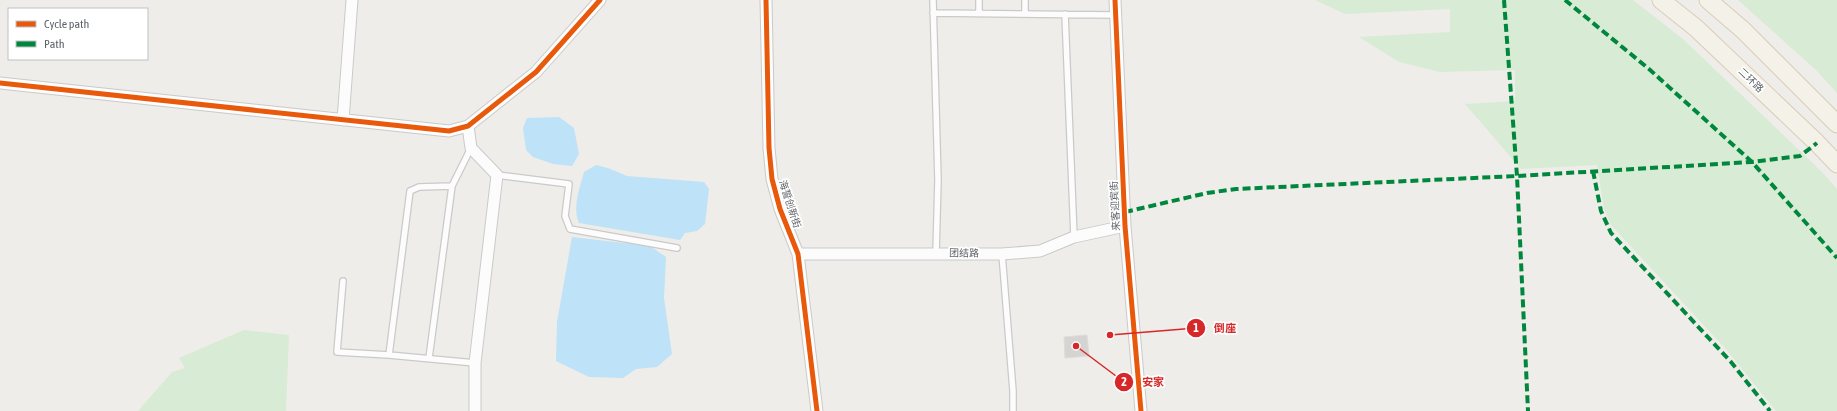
<svg xmlns="http://www.w3.org/2000/svg" width="1837" height="411" viewBox="0 0 1837 411" font-family="'Asap Condensed','Noto Sans SC',sans-serif">
	<rect width="100%" height="100%" fill="#efede9"/>
	<path fill="#d8ebd4" d="M 1315,0 L 1633,0 L 1683,39 L 1822,172 L 1837,189 L 1837,411 L 1776,411 L 1725,348 L 1611,225 L 1604,209 L 1597,165 L 1521,169 L 1465,104 L 1515,101 L 1515,70 L 1440,72 L 1399,62 L 1359,37 L 1450,32 L 1450,9 L 1345,14 Z
		M 1738,0 L 1837,0 L 1837,93 L 1816,70 Z
		M 244,330 L 289,335 L 286,411 L 138,411 L 172,372 L 185,368 L 179,358 Z"/>
	<path fill="#bee2f8" d="M 559,117 L 574,128 L 579,154 L 572,166 L 553,164 L 533,157 L 526,150 L 523,128 L 527,118 Z
		M 596,165 L 608,168 L 627,176 L 704,182 L 709,189 L 705,224 L 697,231 L 685,233 L 680,240 L 579,223 C 572,208 580,187 584,172 Z
		M 572,237 L 650,246 L 666,257 L 664,298 L 672,354 L 657,367 L 636,369 L 623,378 L 589,377 L 556,361 L 557,322 Z"/>
	<path fill="#d5d4d2" stroke="#dedcd8" d="M 1087,335 L 1089,356 L 1065,358 L 1064,337 Z"/>
	<g fill="none" stroke-linecap="round" stroke-linejoin="round">
		<g stroke="#cacaca" stroke-width="8">
			<path id="lane" d="M 933,0 L 938,180 L 936,253
				M 979,0 L 979,14
				M 1025,0 L 1025,14
				M 933,13 L 1116,15
				M 1065,14 L 1074,237
				M 497,175 L 569,184 L 565,216 L 570,229 L 677,248
				M 1002,254 L 1013,391 L 1013,411
				M 343,281 L 337,352 L 389,355 L 475,363
				M 389,355 L 410,191 L 419,187 L 452,186
				M 429,358 L 452,186 L 471,148"/>
		</g>
		<g stroke="#cacaca" stroke-width="13">
			<path id="street" d="M 766,0 L 769,148 L 772,179 L 780,209 L 798,254 L 817,411
				M 1115,0 L 1125,226 L 1141,411
				M 0,83 L 449,131 L 468,126 L 536,72 L 600,0
				M 343,120 L 352,0
				M 468,126 L 471,148 L 497,175 L 475,363 L 475,411
				M 798,254 L 1002,254 L 1040,251 L 1074,237 L 1125,226"/>
		</g>
		<g stroke="#d8cdb6" stroke-width="19">
			<path id="primary" d="M 1661,0 L 1696,28 L 1817,143 L 1837,164
				M 1708,0 L 1743,30 L 1837,124"/>
		</g>
		<use href="#lane" stroke="#fdfcfc" stroke-width="5.5"/>
		<use href="#street" stroke="#fdfcfc" stroke-width="11"/>
		<use href="#primary" stroke="#f4f1e9" stroke-width="17"/>
		<path stroke="#00873e" stroke-width="4" stroke-dasharray="8 4" stroke-linecap="butt" d="M 1504,0 L 1517,176 L 1528,411
			M 1565,0 L 1649,69 L 1752,162 L 1837,258
			M 1593,171 L 1601,211 L 1611,233 L 1731,362 L 1770,411
			M 1125,212 L 1207,193 L 1236,189 L 1517,176 L 1752,162 L 1800,156 L 1817,143"/>
		<g stroke="#fff" stroke-width="8">
			<path id="cycleway" d="M 766,0 L 769,148 L 772,179 L 780,209 L 798,254 L 817,411
				M 1115,0 L 1125,226 L 1141,411
				M 0,83 L 449,131 L 468,126 L 536,72 L 600,0"/>
		</g>
		<use href="#cycleway" stroke="#e8590c" stroke-width="5"/>
	</g>
	<g text-anchor="middle" dominant-baseline="central" stroke-width="3.5" stroke-linejoin="round" paint-order="stroke">
		<g font-size="10" fill="#5e6368" stroke="#fff">
			<text transform="translate(1751 80) rotate(44)">二环路</text>
			<text transform="translate(790 204) rotate(72)">海誓创新街</text>
			<text transform="translate(1115 206) rotate(-93)">来客迎宾街</text>
			<text transform="translate(964 253) rotate(1)">团结路</text>
		</g>
	</g>
	<path fill="none" stroke="#d62828" stroke-width="1.5" d="M1110 335L1196 328M1076 346L1124 382"/>
	<g fill="#d62828" stroke="#fff" stroke-width="1.5">
		<circle cx="1110" cy="335" r="4"/>
		<circle cx="1076" cy="346" r="4"/>
		<circle cx="1196" cy="328" r="10"/>
		<circle cx="1124" cy="382" r="10"/>
	</g>
	<g font-size="12" text-anchor="middle" font-weight="bold" fill="#fff">
		<text x="1196" y="332">1</text>
		<text x="1124" y="386">2</text>
	</g>
	<g font-size="11" text-anchor="middle" font-weight="bold" fill="#d62828" stroke="#fff" stroke-width="3.5" stroke-linejoin="round" paint-order="stroke">
		<text x="1225" y="332">倒座</text>
		<text x="1153" y="386">安家</text>
	</g>
	<rect x="8" y="8" width="140" height="52" fill="#ffffff" stroke="#bfc1c3"/>
	<rect x="16" y="21" width="20" height="6" fill="#e8590c" stroke="#bfc1c3"/>
	<text x="44" y="28" font-size="12" fill="#5e6368">Cycle path</text>
	<rect x="16" y="41" width="20" height="6" fill="#00873e" stroke="#bfc1c3"/>
	<text x="44" y="48" font-size="12" fill="#5e6368">Path</text>
</svg>
